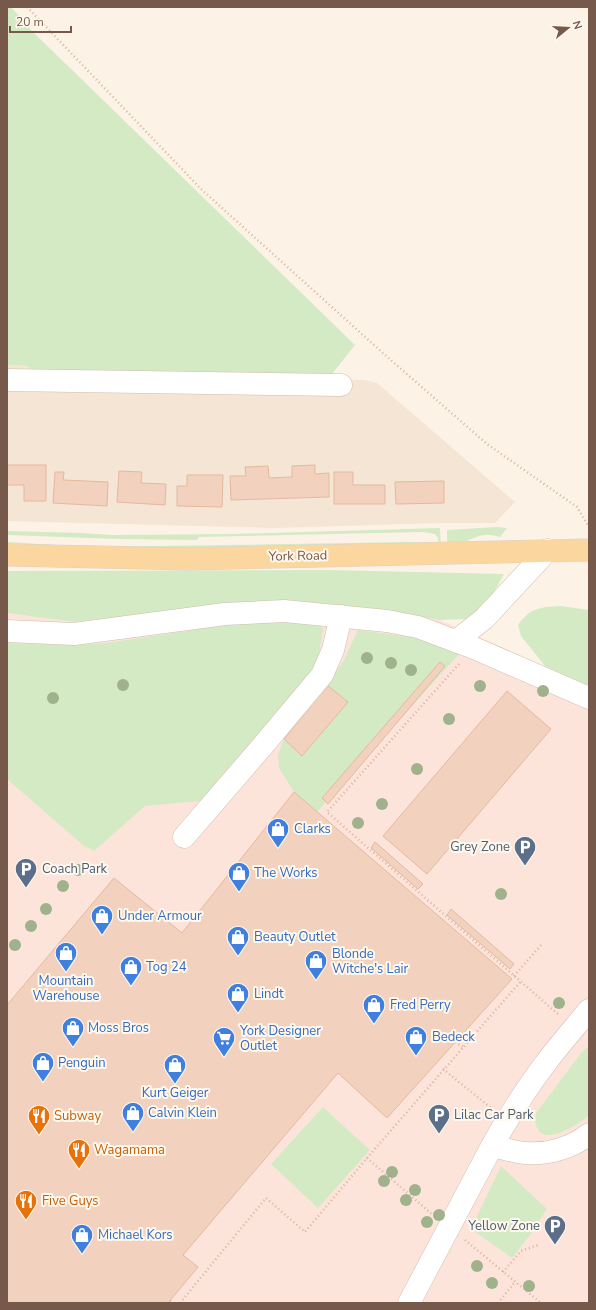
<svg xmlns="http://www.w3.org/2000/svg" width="596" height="1310" viewBox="0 0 596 1310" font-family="'Nunito Sans',sans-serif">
	<rect width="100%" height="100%" fill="#fcf3e6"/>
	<path fill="#f4e5d4" d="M 7,365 L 27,366 L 33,371 L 364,380 L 377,383 L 515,502 L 495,523 L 439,523 L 276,528 L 7,521 Z"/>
	<path fill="#fde4da" d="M 333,604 L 440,620 L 589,686 L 589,1303 L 7,1303 L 7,613 L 75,622 L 214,605 Z"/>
	<path fill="#d4eac4" d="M 7,7 L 11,7 L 33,32 L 355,345 L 328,379 L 33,371 L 27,366 L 7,365 Z
		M 497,527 L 507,528 L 500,537 C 496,536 489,534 484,535 C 471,537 462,547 447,543 L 447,530 Z
		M 440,528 L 441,549 L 439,550 L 438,538 L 435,534 L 423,532 L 199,537 L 197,540 L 119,539 L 7,535 L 7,531 L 82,533 L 112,535 L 233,534 Z
		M 7,542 L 90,547 L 411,542 L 422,543 L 155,549 L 7,547 Z
		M 329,570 L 504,574 L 487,605 L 469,619 L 440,620 L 333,604 L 214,605 L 75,622 L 7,613 L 7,571 Z
		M 560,606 L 589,610 L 589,686 L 545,666 L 521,636 L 518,625 C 530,608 540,607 560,606 Z
		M 253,621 L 319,622 L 323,630 L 317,666 L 200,801 L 145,806 L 94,851 L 84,846 L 7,779 L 7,643 L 77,645 L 106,643 Z
		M 358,630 L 418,638 L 459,654 L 317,812 L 294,792 L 279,768 L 278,755 L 284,739 L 327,685 L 344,660 Z
		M 589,1046 L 589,1115 C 574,1129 531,1153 536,1113 L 581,1053 Z
		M 323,1107 L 370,1150 L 318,1208 L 271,1164 Z
		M 501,1166 L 547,1209 L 530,1235 L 512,1258 L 471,1229 Z"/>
	<path fill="#f2d2be" stroke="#e5b89e" d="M 7,465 L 46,465 L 46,501 L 24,501 L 24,485 L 7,485 Z
		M 315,465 L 315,474 L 329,473 L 329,497 L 231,500 L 230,476 L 246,476 L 245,467 L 268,466 L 269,478 L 292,477 L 292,466 Z
		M 119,471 L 142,472 L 141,483 L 166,484 L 165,505 L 117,502 Z
		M 55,472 L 64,472 L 63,480 L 108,482 L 107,506 L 53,503 Z
		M 334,472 L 353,472 L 353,485 L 385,485 L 385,504 L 334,504 Z
		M 187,475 L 223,475 L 222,507 L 177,506 L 177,486 L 187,486 Z
		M 444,481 L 444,503 L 396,504 L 395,482 Z
		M 440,662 L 445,666 L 328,804 L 322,798 Z
		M 327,685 L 348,702 L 302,756 L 284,739 Z
		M 507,691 L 551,729 L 427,874 L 383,836 Z
		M 294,792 L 512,979 L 387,1118 L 338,1073 L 183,1255 L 198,1267 L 168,1303 L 7,1303 L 7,1005 L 114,878 L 182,933 Z
		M 375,842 L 423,884 L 418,889 L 371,848 Z
		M 451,909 L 514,964 L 510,969 L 447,915 Z"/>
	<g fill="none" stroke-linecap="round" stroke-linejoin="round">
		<g stroke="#d0bdae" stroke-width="23">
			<path id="minor" d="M 7,380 L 341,385
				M 7,631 L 74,634 L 225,614 L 284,611 L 387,621 L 418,627 L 474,648 L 589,698
				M 456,641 L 485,618 L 548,550
				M 184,837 L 266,742 L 322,675 L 333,650 L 341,616
				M 492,1146 C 503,1148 514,1152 525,1153 C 547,1155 572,1148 589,1134
				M 409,1303 L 492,1146 C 509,1116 527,1087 548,1060 C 561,1043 575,1027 589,1010"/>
		</g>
		<g stroke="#d9d1cc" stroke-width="23">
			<path id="major" d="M 7,555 L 188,559 L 589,550"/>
		</g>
		<path stroke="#d7b5a0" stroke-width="2.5" stroke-dasharray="1 3" stroke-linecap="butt" d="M 27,7 L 201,189 L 385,355 L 487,444 L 577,507 L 589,527
			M 459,664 L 327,812 L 559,1015
			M 514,976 L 542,944
			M 455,1042 L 463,1047
			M 443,1069 L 491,1108
			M 367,1158 L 521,981
			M 465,1240 L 541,1303
			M 503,1272 L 521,1251 L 538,1245
			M 170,1301 L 173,1303
			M 180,1303 L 266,1198 L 305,1232 L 367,1158 L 433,1215
			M 498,1303 L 515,1282"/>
		<use href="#minor" stroke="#fff" stroke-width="22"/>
		<use href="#major" stroke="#fbd79f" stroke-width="22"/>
	</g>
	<g fill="#a0b28c">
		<circle cx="367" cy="658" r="6"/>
		<circle cx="391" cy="663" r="6"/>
		<circle cx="411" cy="670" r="6"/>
		<circle cx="123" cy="685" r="6"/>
		<circle cx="480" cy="686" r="6"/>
		<circle cx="543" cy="691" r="6"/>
		<circle cx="53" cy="698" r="6"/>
		<circle cx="449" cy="719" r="6"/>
		<circle cx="417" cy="769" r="6"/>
		<circle cx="382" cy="804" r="6"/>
		<circle cx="358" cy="823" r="6"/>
		<circle cx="78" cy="870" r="6"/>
		<circle cx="63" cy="886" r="6"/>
		<circle cx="501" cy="894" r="6"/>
		<circle cx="46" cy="909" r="6"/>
		<circle cx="31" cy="926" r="6"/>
		<circle cx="15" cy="945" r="6"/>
		<circle cx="559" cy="1003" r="6"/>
		<circle cx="392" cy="1172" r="6"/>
		<circle cx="384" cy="1181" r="6"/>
		<circle cx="415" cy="1190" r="6"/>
		<circle cx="406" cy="1200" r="6"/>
		<circle cx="439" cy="1215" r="6"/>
		<circle cx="427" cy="1222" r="6"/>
		<circle cx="477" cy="1266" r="6"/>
		<circle cx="492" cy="1283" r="6"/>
		<circle cx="529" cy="1286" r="6"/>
	</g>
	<defs>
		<g id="shop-pin" transform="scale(1.15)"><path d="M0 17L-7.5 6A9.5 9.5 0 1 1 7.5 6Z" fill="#3f7fe0" stroke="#fff8ed"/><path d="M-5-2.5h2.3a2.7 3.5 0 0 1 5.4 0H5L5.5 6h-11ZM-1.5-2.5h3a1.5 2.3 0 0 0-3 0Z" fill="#fff"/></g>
		<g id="parking-pin" transform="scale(1.15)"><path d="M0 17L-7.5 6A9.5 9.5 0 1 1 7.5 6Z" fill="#5c6f8a" stroke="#fff8ed"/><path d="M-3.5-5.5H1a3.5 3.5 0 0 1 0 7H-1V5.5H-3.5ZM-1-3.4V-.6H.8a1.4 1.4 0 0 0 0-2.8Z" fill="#fff"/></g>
		<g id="supermarket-pin" transform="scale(1.15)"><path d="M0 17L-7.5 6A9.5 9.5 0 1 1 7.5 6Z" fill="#3f7fe0" stroke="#fff8ed"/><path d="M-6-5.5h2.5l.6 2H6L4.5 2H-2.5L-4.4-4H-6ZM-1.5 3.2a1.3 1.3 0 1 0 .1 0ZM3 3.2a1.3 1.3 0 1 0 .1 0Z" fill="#fff"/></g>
		<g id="restaurant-pin" transform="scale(1.15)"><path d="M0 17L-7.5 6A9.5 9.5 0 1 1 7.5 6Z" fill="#e8710a" stroke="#fff8ed"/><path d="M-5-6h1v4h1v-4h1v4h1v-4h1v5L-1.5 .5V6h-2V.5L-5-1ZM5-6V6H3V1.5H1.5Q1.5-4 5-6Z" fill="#fff"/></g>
	</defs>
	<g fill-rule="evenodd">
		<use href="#shop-pin" x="278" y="829"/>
		<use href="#parking-pin" x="525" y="847"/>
		<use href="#parking-pin" x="26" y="869"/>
		<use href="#shop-pin" x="239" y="873"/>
		<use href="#shop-pin" x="102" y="916"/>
		<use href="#shop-pin" x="238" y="937"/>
		<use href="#shop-pin" x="66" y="953"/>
		<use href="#shop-pin" x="316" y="961"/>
		<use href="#shop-pin" x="131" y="967"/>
		<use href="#shop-pin" x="238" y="994"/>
		<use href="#shop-pin" x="374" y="1005"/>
		<use href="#shop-pin" x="73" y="1028"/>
		<use href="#shop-pin" x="416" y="1037"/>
		<use href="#supermarket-pin" x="224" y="1038"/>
		<use href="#shop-pin" x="43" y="1063"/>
		<use href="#shop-pin" x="175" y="1065"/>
		<use href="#shop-pin" x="133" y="1113"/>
		<use href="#parking-pin" x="439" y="1115"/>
		<use href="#restaurant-pin" x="39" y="1116"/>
		<use href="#restaurant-pin" x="79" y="1150"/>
		<use href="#restaurant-pin" x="26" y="1201"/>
		<use href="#parking-pin" x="555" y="1226"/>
		<use href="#shop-pin" x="82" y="1235"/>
	</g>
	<g text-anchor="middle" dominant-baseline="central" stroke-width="4" stroke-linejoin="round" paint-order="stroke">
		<g font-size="13" fill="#76594a" stroke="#fff8ed">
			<text transform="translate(298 556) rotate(-1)">York Road</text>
		</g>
		<g font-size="13" fill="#366cbe" stroke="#fff8ed" text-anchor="start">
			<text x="294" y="829">Clarks</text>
			<text x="254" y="873">The Works</text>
			<text x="118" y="916">Under Armour</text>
			<text x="254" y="937">Beauty Outlet</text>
			<text x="332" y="954">Blonde<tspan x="332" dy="15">Witche's Lair</tspan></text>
			<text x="146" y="967">Tog 24</text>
			<text x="66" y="981" text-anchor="middle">Mountain<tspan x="66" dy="15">Warehouse</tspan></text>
			<text x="254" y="994">Lindt</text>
			<text x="390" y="1005">Fred Perry</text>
			<text x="88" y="1028">Moss Bros</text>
			<text x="240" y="1031">York Designer<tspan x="240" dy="15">Outlet</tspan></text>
			<text x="432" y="1037">Bedeck</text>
			<text x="58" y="1063">Penguin</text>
			<text x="175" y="1093" text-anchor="middle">Kurt Geiger</text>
			<text x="148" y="1113">Calvin Klein</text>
			<text x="98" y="1235">Michael Kors</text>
		</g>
		<g font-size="13" fill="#4e5e75" stroke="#fff8ed" text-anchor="end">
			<text x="510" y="847">Grey Zone</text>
			<text x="42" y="869" text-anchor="start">Coach Park</text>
			<text x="454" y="1115" text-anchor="start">Lilac Car Park</text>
			<text x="540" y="1226">Yellow Zone</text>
		</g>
		<g font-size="13" fill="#c56008" stroke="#fff8ed" text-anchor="start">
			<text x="54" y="1116">Subway</text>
			<text x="94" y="1150">Wagamama</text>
			<text x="42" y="1201">Five Guys</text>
		</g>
	</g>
	<rect width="596" height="1310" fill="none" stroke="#76594a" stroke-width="16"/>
	<g transform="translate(568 28) rotate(72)" stroke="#fff8ed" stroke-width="3" paint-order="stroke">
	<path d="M0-3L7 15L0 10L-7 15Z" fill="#76594a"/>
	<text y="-6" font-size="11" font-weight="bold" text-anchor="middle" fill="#76594a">N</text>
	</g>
	<path d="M10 26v6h61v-6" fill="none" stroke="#76594a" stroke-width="2"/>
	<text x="16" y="26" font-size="12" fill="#76594a" stroke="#fff8ed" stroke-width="3" paint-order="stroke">20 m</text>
</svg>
